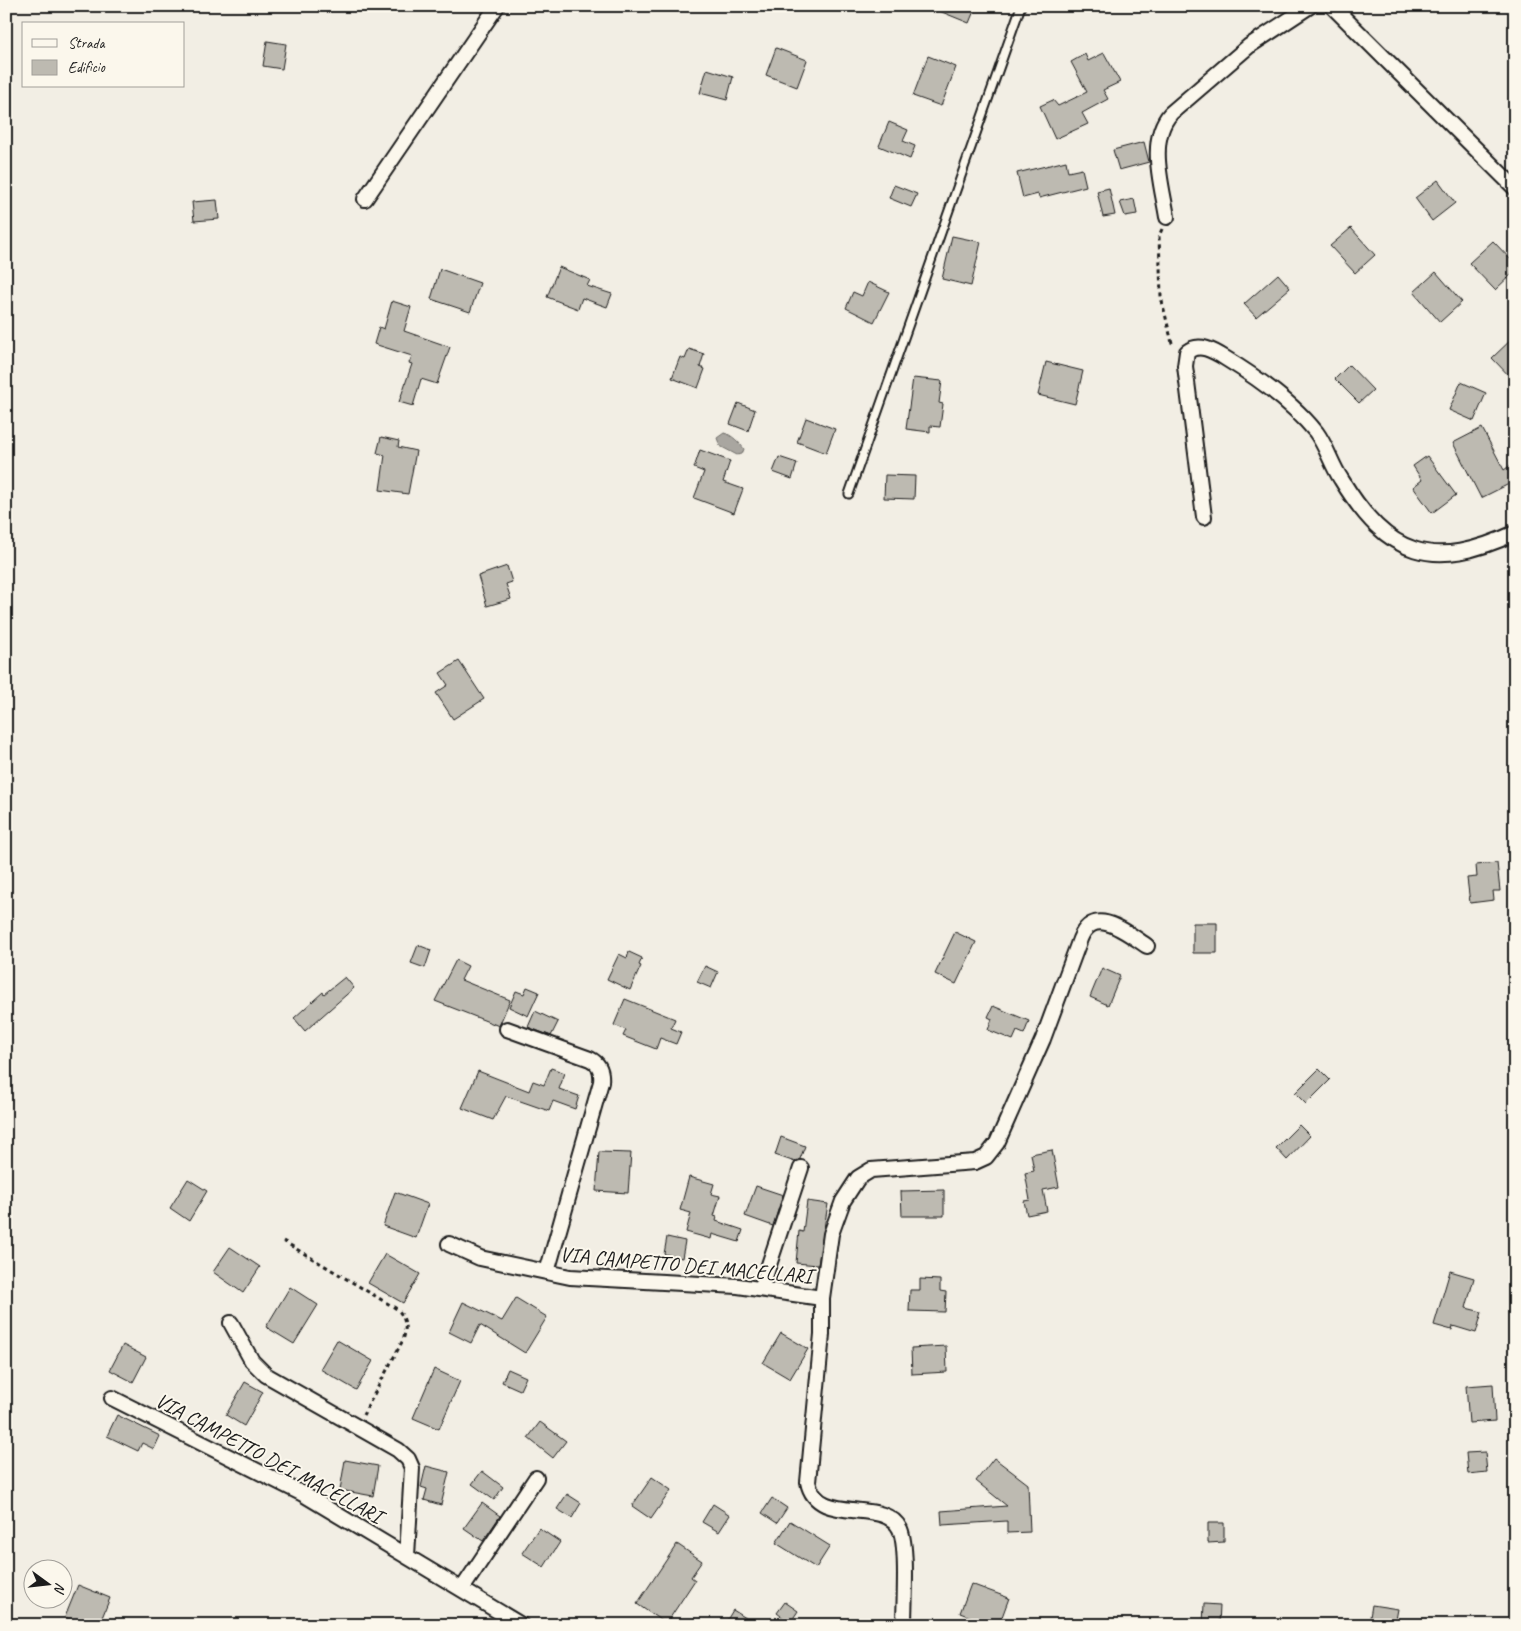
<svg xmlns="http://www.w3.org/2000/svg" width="1521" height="1631" viewBox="0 0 1521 1631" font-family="Caveat,sans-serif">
	<rect width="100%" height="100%" fill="#f2eee4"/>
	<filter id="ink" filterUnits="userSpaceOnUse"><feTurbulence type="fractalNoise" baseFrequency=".02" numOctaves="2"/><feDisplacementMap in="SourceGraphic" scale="10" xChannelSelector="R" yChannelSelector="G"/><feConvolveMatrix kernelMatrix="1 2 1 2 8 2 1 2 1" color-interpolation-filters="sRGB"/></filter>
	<g filter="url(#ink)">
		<path fill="#a9a6a0" stroke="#716f6b" d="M 724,433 C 731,434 740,443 744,449 L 742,454 L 737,455 L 720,446 L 717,438 Z"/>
		<path fill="#bdbab1" stroke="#1c1c1c" d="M 927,6 L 976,6 L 969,23 Z
			M 267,41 L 286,44 L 282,69 L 263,66 Z
			M 776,48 L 807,60 L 797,87 L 766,75 Z
			M 1104,53 L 1120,82 L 1103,90 L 1108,99 L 1082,113 L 1088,124 L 1055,139 L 1040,106 L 1053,100 L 1058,106 L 1087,92 L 1071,62 L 1085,54 L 1088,61 Z
			M 928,56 L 956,67 L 941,106 L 913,96 Z
			M 707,69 L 733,77 L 727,100 L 700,93 Z
			M 889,122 L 908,130 L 903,141 L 915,146 L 910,159 L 879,146 Z
			M 1144,142 L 1149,162 L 1119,170 L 1113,150 Z
			M 1066,161 L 1068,172 L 1082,169 L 1086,186 L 1039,198 L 1038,194 L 1023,198 L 1017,173 Z
			M 1438,180 L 1455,203 L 1432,221 L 1415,198 Z
			M 894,185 L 917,194 L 911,207 L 889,198 Z
			M 1109,188 L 1115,215 L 1103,217 L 1097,191 Z
			M 1134,199 L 1137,214 L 1125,216 L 1120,202 Z
			M 217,200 L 219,219 L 194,221 L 192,202 Z
			M 1351,228 L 1375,255 L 1355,273 L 1330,246 Z
			M 952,236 L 981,242 L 971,286 L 942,279 Z
			M 1493,241 L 1515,264 L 1515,271 L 1495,290 L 1469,263 Z
			M 559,267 L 590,280 L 587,286 L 612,294 L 607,307 L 582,298 L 578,309 L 547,297 Z
			M 440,269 L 480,283 L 470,312 L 431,299 Z
			M 1436,272 L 1462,302 L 1440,322 L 1414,292 Z
			M 1278,274 L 1290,288 L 1256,317 L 1244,304 Z
			M 868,282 L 889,292 L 874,322 L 846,308 L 853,292 L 862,296 Z
			M 392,301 L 411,307 L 404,331 L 450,347 L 437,384 L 421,379 L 413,406 L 399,402 L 412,364 L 409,363 L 412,356 L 374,344 L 379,327 L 384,329 Z
			M 1515,336 L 1515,382 L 1492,358 Z
			M 689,349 L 704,354 L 700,367 L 705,369 L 698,388 L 672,378 L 680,357 L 685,359 Z
			M 1046,362 L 1083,371 L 1075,404 L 1038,395 Z
			M 1349,365 L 1373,390 L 1359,403 L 1335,379 Z
			M 913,378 L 942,381 L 939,403 L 943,404 L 940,427 L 930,426 L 930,432 L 906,429 Z
			M 1461,382 L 1486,393 L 1474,421 L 1449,410 Z
			M 738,403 L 755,410 L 748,431 L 730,424 Z
			M 806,418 L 835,429 L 826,453 L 797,442 Z
			M 1482,428 L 1504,470 L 1515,462 L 1515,481 L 1481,498 L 1453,443 Z
			M 381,437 L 399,441 L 398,447 L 416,451 L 408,494 L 380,490 L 385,455 L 377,453 Z
			M 700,450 L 730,461 L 723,482 L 743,489 L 734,513 L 694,498 L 704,472 L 694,468 Z
			M 1427,456 L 1456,495 L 1432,513 L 1413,487 L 1422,480 L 1413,466 Z
			M 779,457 L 797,463 L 792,479 L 773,472 Z
			M 885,475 L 915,476 L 914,499 L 884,498 Z
			M 507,566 L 512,582 L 506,584 L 511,599 L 487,606 L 478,576 Z
			M 459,661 L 484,699 L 453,719 L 436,693 L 448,685 L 440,673 Z
			M 1497,863 L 1500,891 L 1493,891 L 1494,900 L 1470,903 L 1467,878 L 1477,877 L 1476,865 Z
			M 1193,923 L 1217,923 L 1217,953 L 1193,953 Z
			M 955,932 L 976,942 L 956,984 L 935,974 Z
			M 418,945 L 431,950 L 425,968 L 411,963 Z
			M 629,952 L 642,958 L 639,965 L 641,966 L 630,990 L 607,979 L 619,954 L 627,958 Z
			M 456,960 L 468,966 L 461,980 L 510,1000 L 499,1026 L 435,1001 Z
			M 705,966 L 718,972 L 711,988 L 697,982 Z
			M 1102,968 L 1120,976 L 1108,1005 L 1090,997 Z
			M 345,977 L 354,988 L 305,1031 L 294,1018 L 323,992 L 324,994 Z
			M 527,987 L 539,992 L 528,1016 L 509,1007 L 516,991 L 524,994 Z
			M 625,999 L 675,1019 L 671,1028 L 681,1032 L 676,1044 L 660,1038 L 656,1049 L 623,1036 L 626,1030 L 614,1025 Z
			M 993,1006 L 1029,1021 L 1024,1034 L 1017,1031 L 1013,1040 L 988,1030 L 992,1019 L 988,1017 Z
			M 535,1011 L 558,1022 L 551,1036 L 528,1027 Z
			M 551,1068 L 565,1073 L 559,1089 L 579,1096 L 575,1109 L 553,1101 L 549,1111 L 506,1096 L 493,1120 L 462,1108 L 478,1071 L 529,1091 L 533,1081 L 544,1085 Z
			M 1319,1069 L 1330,1080 L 1306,1104 L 1295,1093 Z
			M 1299,1125 L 1310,1136 L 1287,1160 L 1276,1148 Z
			M 781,1137 L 805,1146 L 800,1159 L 795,1162 L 775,1155 Z
			M 1052,1150 L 1059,1187 L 1043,1190 L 1047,1211 L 1027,1215 L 1024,1201 L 1030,1200 L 1025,1173 L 1034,1171 L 1031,1154 Z
			M 599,1152 L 631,1153 L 628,1193 L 596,1191 Z
			M 689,1177 L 714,1184 L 711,1194 L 720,1196 L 714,1216 L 717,1217 L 716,1221 L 743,1230 L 739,1242 L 712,1234 L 711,1239 L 686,1232 L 691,1213 L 680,1210 Z
			M 188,1179 L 207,1191 L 189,1221 L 170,1208 Z
			M 756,1186 L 783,1195 L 773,1226 L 745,1216 Z
			M 944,1190 L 944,1216 L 902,1216 L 901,1191 Z
			M 395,1192 L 428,1204 L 416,1238 L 383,1226 Z
			M 807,1201 L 828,1204 L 818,1265 L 796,1263 L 799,1231 L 803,1232 Z
			M 667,1237 L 685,1241 L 682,1258 L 664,1254 Z
			M 230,1247 L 260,1267 L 243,1293 L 213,1272 Z
			M 385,1254 L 420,1274 L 403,1303 L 368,1283 Z
			M 1450,1271 L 1474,1278 L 1466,1308 L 1482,1312 L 1476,1333 L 1453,1326 L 1452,1330 L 1434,1325 Z
			M 920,1279 L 940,1280 L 940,1291 L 946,1292 L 945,1312 L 909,1311 L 910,1290 L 920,1290 Z
			M 290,1287 L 318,1305 L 294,1344 L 266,1327 Z
			M 516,1298 L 547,1317 L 525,1353 L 480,1325 L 471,1343 L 449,1332 L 463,1302 L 502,1321 Z
			M 781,1333 L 808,1349 L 790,1379 L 763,1363 Z
			M 337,1340 L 373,1361 L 356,1390 L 320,1369 Z
			M 123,1345 L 146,1357 L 133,1382 L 110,1370 Z
			M 946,1346 L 947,1372 L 912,1374 L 911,1348 Z
			M 434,1369 L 460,1381 L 439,1429 L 413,1418 Z
			M 508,1369 L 526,1377 L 520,1390 L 502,1382 Z
			M 245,1382 L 263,1392 L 244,1426 L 226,1415 Z
			M 1493,1384 L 1495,1421 L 1469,1423 L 1466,1386 Z
			M 117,1415 L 160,1436 L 154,1449 L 142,1443 L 138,1451 L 107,1436 Z
			M 540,1422 L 566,1441 L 553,1458 L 528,1438 Z
			M 1485,1452 L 1487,1472 L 1468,1474 L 1466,1453 Z
			M 994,1458 L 1028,1484 L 1030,1532 L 1007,1533 L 1007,1521 L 942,1525 L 941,1511 L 1007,1506 L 976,1481 Z
			M 345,1460 L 378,1466 L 373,1496 L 340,1490 Z
			M 426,1466 L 449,1472 L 441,1505 L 424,1500 L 427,1489 L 421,1487 Z
			M 482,1471 L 503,1487 L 494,1500 L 472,1484 Z
			M 652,1477 L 671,1490 L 651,1519 L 632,1506 Z
			M 567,1494 L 581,1503 L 572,1518 L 557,1509 Z
			M 772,1498 L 787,1508 L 777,1523 L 762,1513 Z
			M 482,1503 L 500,1516 L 483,1541 L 464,1528 Z
			M 713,1504 L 730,1515 L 719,1532 L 702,1522 Z
			M 790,1521 L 830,1546 L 816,1568 L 776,1543 Z
			M 1208,1523 L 1224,1523 L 1224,1542 L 1208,1543 Z
			M 539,1528 L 560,1542 L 544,1567 L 522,1553 Z
			M 677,1544 L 702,1561 L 691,1577 L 695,1580 L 666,1624 L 637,1604 Z
			M 971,1584 L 1009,1598 L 999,1625 L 991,1625 L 960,1613 Z
			M 78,1585 L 110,1598 L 99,1625 L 84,1625 L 65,1617 Z
			M 785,1602 L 798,1611 L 790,1623 L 777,1613 Z
			M 1204,1604 L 1220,1605 L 1219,1625 L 1203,1625 Z
			M 1372,1605 L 1398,1609 L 1395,1625 L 1369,1623 Z
			M 733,1610 L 757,1625 L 724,1625 Z"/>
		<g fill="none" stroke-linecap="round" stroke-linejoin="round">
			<g stroke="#1c1c1c" stroke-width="11">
				<path id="service" d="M 849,494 L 1021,6"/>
			</g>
			<g stroke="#1c1c1c" stroke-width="18">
				<path id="minor" d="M 1332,6 L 1515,188
					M 365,199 L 497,6
					M 1167,217 C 1162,185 1147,140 1171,113 L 1249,46 L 1310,6
					M 1204,517 L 1185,366 L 1187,352 C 1199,342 1214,351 1225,358 C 1258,378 1292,402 1316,432 C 1327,447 1331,464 1341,479 C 1388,557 1433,571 1515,533
					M 507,1029 L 590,1059 C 600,1064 602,1072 601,1082 L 547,1272
					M 449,1244 L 480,1258 L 570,1277 L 738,1286 L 822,1298
					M 761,1289 L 801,1168
					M 231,1323 L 252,1361 L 266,1375 L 398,1450 L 408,1459 L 412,1468 L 407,1556
					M 112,1398 L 303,1494 L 521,1625
					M 462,1589 L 536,1478
					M 904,1625 C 904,1602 908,1548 900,1529 C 884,1496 817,1527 808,1482 L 822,1334 L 822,1298 L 831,1234 L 843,1201 L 858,1178 L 871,1170 L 975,1162 L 986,1157 L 997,1143 L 1043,1039 L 1080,939 C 1094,904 1127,933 1147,946"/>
			</g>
			<path stroke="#1c1c1c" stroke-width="3" stroke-dasharray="4 4" stroke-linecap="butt" d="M 1162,229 L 1159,236 L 1161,297 L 1172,343 L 1175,345
				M 283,1241 L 397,1309 C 406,1318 407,1328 403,1340 L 363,1415"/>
			<use href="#service" stroke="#fbf7ec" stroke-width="7"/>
			<use href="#minor" stroke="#fbf7ec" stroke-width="14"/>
		</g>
	</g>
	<g text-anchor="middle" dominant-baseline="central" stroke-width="4" stroke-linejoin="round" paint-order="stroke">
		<g font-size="21" fill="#1c1c1c" stroke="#fbf7ec">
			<text transform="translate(686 1265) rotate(5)">VIA CAMPETTO DEI MACELLARI</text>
			<text transform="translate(269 1458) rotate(28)">VIA CAMPETTO DEI MACELLARI</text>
		</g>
	</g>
	<rect width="1521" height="1631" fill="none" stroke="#fbf7ec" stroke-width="25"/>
	<rect x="12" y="12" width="1496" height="1606" fill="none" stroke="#1c1c1c" stroke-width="2" filter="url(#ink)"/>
	<rect x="22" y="22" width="162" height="65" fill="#fbf7ec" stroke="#a29f99"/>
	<rect x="32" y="39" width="25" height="8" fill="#fbf7ec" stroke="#a29f99"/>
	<text x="68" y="48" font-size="15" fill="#1c1c1c">Strada</text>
	<rect x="32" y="60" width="25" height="15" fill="#bdbab1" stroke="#a29f99"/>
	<text x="68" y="72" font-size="15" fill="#1c1c1c">Edificio</text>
	<g transform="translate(48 1584) rotate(105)"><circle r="24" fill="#fbf7ec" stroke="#a29f99"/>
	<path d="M0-4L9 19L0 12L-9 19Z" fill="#1c1c1c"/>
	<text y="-8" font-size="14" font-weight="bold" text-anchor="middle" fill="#1c1c1c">N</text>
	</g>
</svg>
